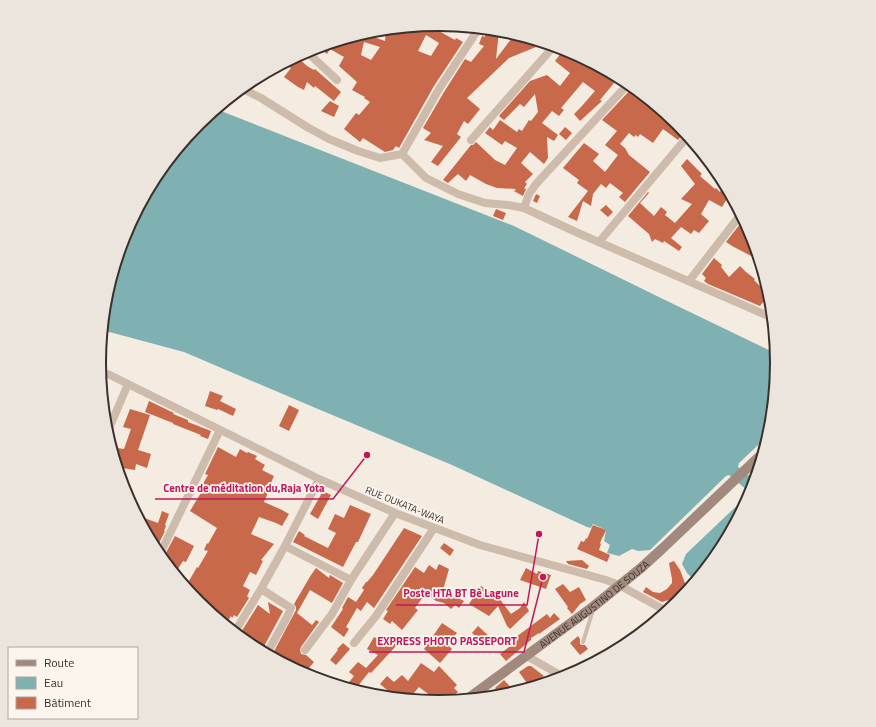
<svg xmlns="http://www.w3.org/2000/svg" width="876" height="727" viewBox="0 0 876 727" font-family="'Titillium Web',sans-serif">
	<rect width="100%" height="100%" fill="#f4ebe1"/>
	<path fill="#7fb0b2" d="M 216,109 L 514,226 L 665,300 L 777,354 L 777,364 L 771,430 L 770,434 L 739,463 L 738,467 L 756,481 L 752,494 L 720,552 L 696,582 L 687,573 L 682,564 L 686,554 L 748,495 L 747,490 L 729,475 L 726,476 L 650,550 L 638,551 L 632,549 L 619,556 L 607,553 L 610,545 L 604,541 L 606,530 L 593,524 L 591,528 L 587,527 L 452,465 L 318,409 L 184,352 L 102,330 L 105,297 L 124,233 L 156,175 L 198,123 Z"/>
	<path fill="#c8694b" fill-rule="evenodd" d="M 423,25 L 436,32 L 437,30 L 455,40 L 456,38 L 463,42 L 434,86 L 399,148 L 396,146 L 393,150 L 385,152 L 363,138 L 360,142 L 344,129 L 356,113 L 359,115 L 370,102 L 364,98 L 365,97 L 352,90 L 357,82 L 339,66 L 344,57 L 330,49 L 327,54 L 318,47 L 362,33 L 385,41 L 386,30 L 397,31 L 399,28 ZM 426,35 L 439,43 L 431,56 L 418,51 ZM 364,42 L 380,47 L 371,60 L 361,55 Z
		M 486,29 L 499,31 L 496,59 L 515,34 L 533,39 L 530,43 L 536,47 L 509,58 L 467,98 L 480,109 L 468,124 L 464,121 L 457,134 L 461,137 L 438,166 L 431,162 L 443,146 L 424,140 L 431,133 L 423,128 L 444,92 L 465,59 L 471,62 L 484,46 L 479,44 L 482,36 L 485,37 Z
		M 569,50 L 586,60 L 614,83 L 600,100 L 602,101 L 580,121 L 574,114 L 581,107 L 595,91 L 583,82 L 561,108 L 564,110 L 559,116 L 552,111 L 542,123 L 558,135 L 554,141 L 547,137 L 548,158 L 544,164 L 530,152 L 521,163 L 533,174 L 525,182 L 527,184 L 524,188 L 526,189 L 523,196 L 514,191 L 516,189 L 497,188 L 486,184 L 470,175 L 466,181 L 458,174 L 448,183 L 443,180 L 471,145 L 473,145 L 476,142 L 495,160 L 505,165 L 517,148 L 505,141 L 502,145 L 485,133 L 490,127 L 493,130 L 500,120 L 517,132 L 519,129 L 522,131 L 529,120 L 531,121 L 538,112 L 535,94 L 524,107 L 520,104 L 504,120 L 499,116 L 530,81 L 547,75 L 560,86 L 570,73 L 555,61 L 561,53 L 565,56 Z
		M 296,56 L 307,66 L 314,70 L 315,69 L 341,92 L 334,101 L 315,86 L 314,88 L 307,82 L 304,90 L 298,87 L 284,77 L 291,68 L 283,63 Z
		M 633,87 L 665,113 L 664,115 L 678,127 L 679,125 L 685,132 L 678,140 L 663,129 L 653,143 L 640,134 L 638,137 L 636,135 L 634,137 L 629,133 L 620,144 L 625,148 L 629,155 L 650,172 L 639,185 L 625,202 L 619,197 L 623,193 L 610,183 L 606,188 L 601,184 L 593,194 L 591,206 L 583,201 L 577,221 L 568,217 L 588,191 L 577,183 L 579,180 L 563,168 L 584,143 L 599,154 L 593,161 L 605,172 L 618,155 L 605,145 L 617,131 L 602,120 Z
		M 330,101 L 339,106 L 334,117 L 321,111 Z
		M 565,127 L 572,133 L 566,140 L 559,134 Z
		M 687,159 L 702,174 L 700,176 L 715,189 L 716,188 L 720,192 L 725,184 L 730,194 L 722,207 L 709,200 L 701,214 L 709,221 L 699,233 L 694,230 L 691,234 L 681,227 L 671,238 L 682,247 L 679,251 L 664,241 L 663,243 L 655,239 L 652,242 L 649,234 L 628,216 L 648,192 L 649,193 L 640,203 L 654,216 L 661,207 L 667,212 L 665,215 L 675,223 L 692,204 L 681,199 L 695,184 L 681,166 Z
		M 536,194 L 540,196 L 537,203 L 533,201 Z
		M 606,205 L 613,212 L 608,217 L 600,210 Z
		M 496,209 L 506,213 L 503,220 L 493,216 Z
		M 744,219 L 752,234 L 758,254 L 755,258 L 732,246 L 726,242 Z
		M 714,258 L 722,265 L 721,267 L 729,277 L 740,266 L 746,272 L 755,279 L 754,280 L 769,295 L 760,306 L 708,284 L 704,281 L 706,278 L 702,274 Z
		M 210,391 L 223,396 L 220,401 L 236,409 L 233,416 L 218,409 L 217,410 L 205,406 Z
		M 149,401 L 174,413 L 173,414 L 188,420 L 188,422 L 211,431 L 208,439 L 200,436 L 201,435 L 173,424 L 173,423 L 145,412 Z
		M 289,405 L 299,410 L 289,431 L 279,426 Z
		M 130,409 L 150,415 L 138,450 L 151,454 L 147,468 L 136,464 L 135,470 L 116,467 L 110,447 L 124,449 L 131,429 L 123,427 Z
		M 218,447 L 236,457 L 240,449 L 247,453 L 248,452 L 257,456 L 255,459 L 265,465 L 262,470 L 274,476 L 269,487 L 270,488 L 264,502 L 282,510 L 289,514 L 282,526 L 276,523 L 259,517 L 251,534 L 274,544 L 261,560 L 263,561 L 256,575 L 250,572 L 243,586 L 250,590 L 247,596 L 249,598 L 237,617 L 234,615 L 232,618 L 231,616 L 225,626 L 215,618 L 217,615 L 206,610 L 198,604 L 185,588 L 197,567 L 198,568 L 208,551 L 204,550 L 207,543 L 208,544 L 217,528 L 190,511 L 202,491 L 200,489 L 208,475 L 205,474 Z
		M 323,491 L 331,495 L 318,519 L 310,514 Z
		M 350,505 L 371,514 L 358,542 L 356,542 L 343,567 L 293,542 L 299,531 L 305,535 L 304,536 L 328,548 L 336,533 L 328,529 L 335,514 L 344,518 Z
		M 162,511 L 169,514 L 165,525 L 166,526 L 164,531 L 165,531 L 158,545 L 151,544 L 136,515 L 158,523 Z
		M 593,525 L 606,530 L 600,543 L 601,544 L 599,550 L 610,555 L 607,562 L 577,549 L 581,541 L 584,542 L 586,538 L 587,539 Z
		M 404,528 L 422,536 L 374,608 L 367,602 L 361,611 L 357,608 L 346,627 L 349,629 L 344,637 L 331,627 L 343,609 L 342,608 L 348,597 L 356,602 L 364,590 L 362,588 L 366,582 L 367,582 L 373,575 Z
		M 175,536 L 194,546 L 186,562 L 183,561 L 174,575 L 162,560 Z
		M 444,543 L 454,550 L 450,556 L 440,548 Z
		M 582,560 L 589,566 L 587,569 L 568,564 L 566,561 Z
		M 674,561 L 680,570 L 688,591 L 680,601 L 675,598 L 662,602 L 643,592 L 646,587 L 653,592 L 660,593 L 667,589 L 672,583 L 672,579 L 669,563 Z
		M 439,564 L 449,569 L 443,590 L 464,601 L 459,608 L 455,605 L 451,609 L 444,603 L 436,601 L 426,593 L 415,608 L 418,610 L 402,630 L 392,621 L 390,624 L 383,619 L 388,611 L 386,610 L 415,567 L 424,573 L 429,565 L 436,570 Z
		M 316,568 L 329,578 L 330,575 L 343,583 L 332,603 L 310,590 L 297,613 L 312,625 L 316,620 L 319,622 L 301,647 L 300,650 L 301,654 L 306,655 L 314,662 L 308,669 L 323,681 L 323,682 L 308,677 L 271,657 L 296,610 L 296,607 L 294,604 L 311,575 Z
		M 526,568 L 537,574 L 538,571 L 551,575 L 546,589 L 520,580 Z
		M 563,584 L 570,592 L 579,587 L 586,600 L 580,604 L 572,614 L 567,608 L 568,607 L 555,589 Z
		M 481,586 L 491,593 L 493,590 L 511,614 L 520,608 L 524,602 L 529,611 L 510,629 L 507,626 L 498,606 L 489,616 L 469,604 Z
		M 268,602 L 283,611 L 261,652 L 249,646 L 238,637 L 258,605 L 270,614 Z
		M 554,613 L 560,619 L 539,634 L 539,633 L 531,638 L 531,640 L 506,661 L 500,654 L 518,640 L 516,637 L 547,614 L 550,618 Z
		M 442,623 L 457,633 L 447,644 L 452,649 L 440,663 L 424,649 Z
		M 478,626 L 491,638 L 485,645 L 472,633 Z
		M 578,636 L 580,639 L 580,644 L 582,645 L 585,645 L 588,649 L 580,655 L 570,643 Z
		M 374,637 L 387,644 L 391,639 L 396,643 L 396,646 L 371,673 L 369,672 L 354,691 L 353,691 L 346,686 L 354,676 L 349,672 L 358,662 L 366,668 L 378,655 L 367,649 Z
		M 343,643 L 350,649 L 336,665 L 330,660 L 338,650 L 337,649 Z
		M 421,663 L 434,672 L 439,666 L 457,685 L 454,688 L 458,692 L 453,696 L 447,702 L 440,703 L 437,697 L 433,700 L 431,696 L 419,687 L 408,700 L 401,699 L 394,694 L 393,695 L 380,684 L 387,676 L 394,682 L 402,675 L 408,681 Z
		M 528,666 L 531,666 L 544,676 L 529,686 L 519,672 Z
		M 504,680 L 514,691 L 507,696 L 502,697 L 495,688 Z"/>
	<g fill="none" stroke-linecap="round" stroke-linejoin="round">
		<path stroke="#cdbbac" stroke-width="4" d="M 583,642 L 593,610"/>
		<path stroke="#cdbbac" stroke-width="8" d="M 306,51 L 337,80
			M 241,88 L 261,98 L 307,127 L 329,139 L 358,151 L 380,158 L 402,154 L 426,178 L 458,194 L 485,203 L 508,205 L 524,208 L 578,233 L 773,318
			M 471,140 L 554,46
			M 402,154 L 439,89 L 479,28
			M 524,208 L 529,194 L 536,184 L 629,83
			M 599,242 L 688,136
			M 689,281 L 741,214
			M 99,371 L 110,375 L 319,479 L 395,513 L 480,545 L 606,580 L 619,585 L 668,612
			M 107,437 L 108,431 L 128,384
			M 285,546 L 351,580
			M 159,556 L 220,430
			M 261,589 L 291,608 L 287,617 L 266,655
			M 234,633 L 261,589 L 285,546 L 319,479
			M 354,643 L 376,616 L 434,528
			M 305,650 L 332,614 L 351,580 L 395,513
			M 527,656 L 565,678"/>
		<path stroke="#a18a7d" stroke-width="10" id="s1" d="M 466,700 L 594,606 L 641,568 L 663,548 L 764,452"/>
	</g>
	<g text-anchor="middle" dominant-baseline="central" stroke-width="3.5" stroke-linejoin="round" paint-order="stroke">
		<g font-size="10" fill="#3b302b" stroke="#fbf5ee">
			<text transform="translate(405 505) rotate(22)">RUE OUKATA-WAYA</text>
			<text stroke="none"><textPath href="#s1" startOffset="160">AVENUE AUGUSTINO DE SOUZA</textPath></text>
		</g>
	</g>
	<path d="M0 0H876V727H0ZM106 363a332 332 0 1 1 664 0a332 332 0 1 1-664 0Z" fill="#ece5de" fill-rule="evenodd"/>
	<path fill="none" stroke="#3b302b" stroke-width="2" d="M106 363a332 332 0 1 1 664 0a332 332 0 1 1-664 0Z"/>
	<path fill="none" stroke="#c2185b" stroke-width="1.5" d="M367 455L333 499H155M539 534L527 605H396M543 577L524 652H369"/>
	<g fill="#c2185b" stroke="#fbf5ee" stroke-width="1.5">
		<circle cx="367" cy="455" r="4"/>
		<circle cx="539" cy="534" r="4"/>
		<circle cx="543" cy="577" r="4"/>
	</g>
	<g font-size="11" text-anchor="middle" font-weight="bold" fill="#c2185b" stroke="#fbf5ee" stroke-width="3.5" stroke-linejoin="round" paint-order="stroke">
		<text x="244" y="492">Centre de méditation du,Raja Yota</text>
		<text x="461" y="597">Poste HTA BT Bè Lagune</text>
		<text x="447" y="645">EXPRESS PHOTO PASSEPORT</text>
	</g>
	<rect x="8" y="647" width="130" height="72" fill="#fbf5ee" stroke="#aea6a0"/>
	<rect x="16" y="660" width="20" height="6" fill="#a18a7d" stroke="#aea6a0"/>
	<text x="44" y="667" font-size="12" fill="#3b302b">Route</text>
	<rect x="16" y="677" width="20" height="12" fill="#7fb0b2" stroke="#aea6a0"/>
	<text x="44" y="687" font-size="12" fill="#3b302b">Eau</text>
	<rect x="16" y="697" width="20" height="12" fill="#c8694b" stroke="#aea6a0"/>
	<text x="44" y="707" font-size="12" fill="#3b302b">Bâtiment</text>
</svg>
